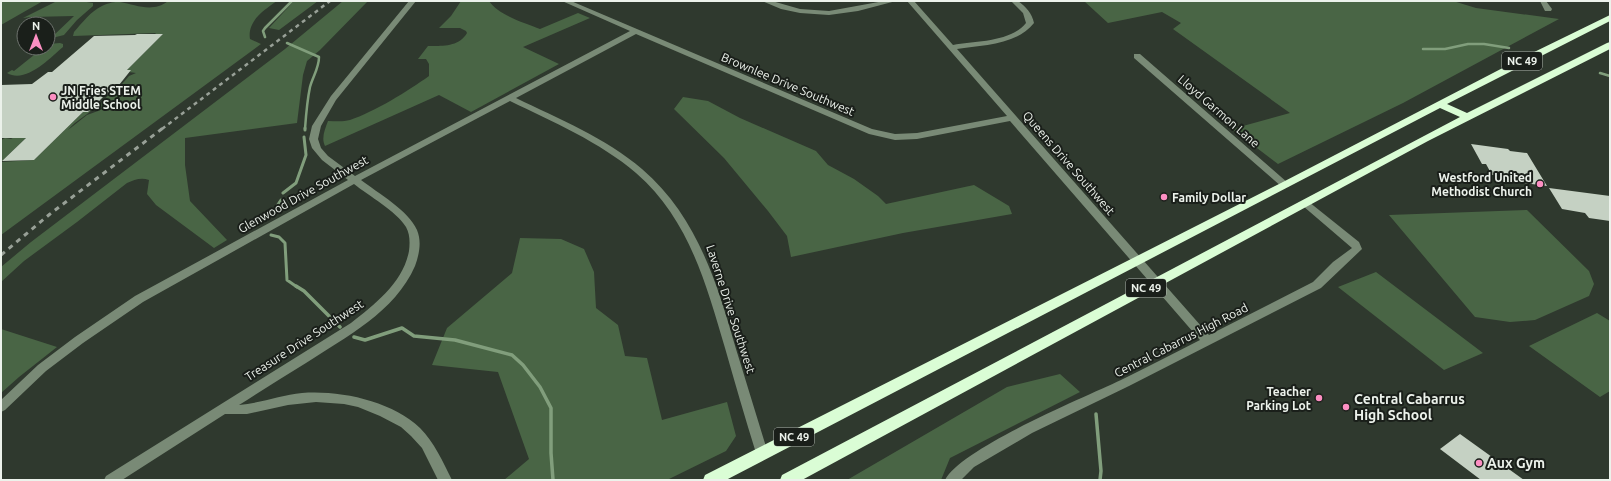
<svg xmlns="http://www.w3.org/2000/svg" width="1611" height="481" viewBox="0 0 1611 481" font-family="Ubuntu,sans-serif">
	<rect width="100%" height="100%" fill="#2f392e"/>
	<path fill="#496545" d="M 1,1 L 43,1 L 1,25 Z
		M 57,1 L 80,1 L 93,3 L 93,6 L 77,20 L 64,35 L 48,39 L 48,36 L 53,36 L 74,16 L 30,17 L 23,18 Z
		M 168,1 L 277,1 C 264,10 247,21 250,39 L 261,44 L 1,235 L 1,162 L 34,160 L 83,112 L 88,112 L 96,106 C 88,115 76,120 68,130 L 87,115 L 98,111 L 98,106 L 119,84 L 122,84 L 129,76 L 136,73 L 129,72 L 131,70 L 127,70 L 163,34 L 155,34 L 156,33 L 73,36 L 74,32 C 82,23 91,11 102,6 C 106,4 116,1 120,2 C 136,5 153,13 168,1 Z
		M 294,1 L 318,1 L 279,30 L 269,28 Z
		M 343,1 L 368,1 L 320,50 L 307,61 L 303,75 L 297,123 L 185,138 L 185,165 L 190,201 L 227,240 L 214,248 L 156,205 L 147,194 L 149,180 C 141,177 134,180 127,183 L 77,222 L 24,261 L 1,282 L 1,267 L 31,242 L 285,49 Z
		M 461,1 L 489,1 C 498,15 525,23 540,29 L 578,13 L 590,18 L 523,47 L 559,64 L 471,112 L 439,95 L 325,146 C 321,138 325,129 328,121 C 335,121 343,122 350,120 C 374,112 408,91 429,76 L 429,64 L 426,59 L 418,59 L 428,46 C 442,46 459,47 467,33 L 466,31 L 460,28 L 439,28 L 451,16 Z
		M 1084,1 L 1453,1 L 1476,8 L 1559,19 L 1403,103 L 1278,164 L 1232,129 L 1290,113 L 1173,29 L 1181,23 L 1162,12 L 1108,23 Z
		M 60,43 L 63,44 L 63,47 C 50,58 26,84 7,73 L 12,70 L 14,71 L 39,51 L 36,48 L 48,48 L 48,44 Z
		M 683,97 L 708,101 L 740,118 L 816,151 L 828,165 L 854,179 L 878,196 L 886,204 L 974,185 L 1009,206 L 1012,214 L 903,233 L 791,257 L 787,236 L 768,211 L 724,158 L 674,109 Z
		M 52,113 L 2,161 L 1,161 L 1,140 L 5,138 L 11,139 Z
		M 1527,210 L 1589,271 L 1594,284 L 1589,296 L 1535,320 L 1510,322 L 1475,317 L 1389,215 Z
		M 520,238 L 561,239 L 584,249 L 594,272 L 596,308 L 618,325 L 625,356 L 647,358 L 662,420 L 727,402 L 736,436 L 726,451 L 667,480 L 504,480 L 529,459 L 498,372 L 432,365 L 447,328 L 512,273 Z
		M 1376,272 L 1483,353 L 1444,370 L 1338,287 Z
		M 1597,313 L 1610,321 L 1610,391 L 1600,397 L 1529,346 Z
		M 1,329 L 57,347 L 19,377 L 1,393 Z
		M 1060,374 L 1080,392 L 950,458 L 941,480 L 847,480 L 1007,387 Z"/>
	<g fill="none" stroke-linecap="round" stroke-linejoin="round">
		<path stroke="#819e7c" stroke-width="2.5" d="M 265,37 L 263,31 L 265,28 L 292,1
			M 287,43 L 319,57 C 319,68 313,76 310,87 C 307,101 306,115 305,129
			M 1423,49 L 1445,49 L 1468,44 L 1484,44 L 1509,48
			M 1600,73 L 1610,76"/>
		<path stroke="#819e7c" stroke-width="3" d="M 305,130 L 305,128
			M 283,193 L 296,183 L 306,155 L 304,137
			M 277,206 L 281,200
			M 271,235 L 279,237 L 285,243 L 287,280 L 297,287"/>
		<path stroke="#819e7c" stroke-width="3.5" d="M 296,286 L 304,291 L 340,327
			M 354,337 L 365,340 L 402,328 L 414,336 L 455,340 L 512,355 L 523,365 L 540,387 L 551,408 L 551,453 L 553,480
			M 1096,414 L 1101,471 L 1100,480"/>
	</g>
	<path fill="#c5d1c3" d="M 137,34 L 163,34 L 127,70 L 131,70 L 115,90 L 103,97 L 88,112 L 83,112 L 34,160 L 2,161 L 26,138 L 1,138 L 1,85 L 32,84 L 48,72 L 52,72 L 94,36 L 135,35 Z
		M 1471,144 L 1508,149 L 1510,151 L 1527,153 L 1547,186 L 1501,180 L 1498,175 L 1492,175 L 1486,164 L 1482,164 Z
		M 1549,188 L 1610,196 L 1610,221 L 1589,218 L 1585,213 L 1562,209 Z
		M 1460,434 L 1524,480 L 1481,480 L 1440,449 Z"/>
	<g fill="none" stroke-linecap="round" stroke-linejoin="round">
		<path fill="#798a76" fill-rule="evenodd" d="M 409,1 L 416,1 L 336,100 L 321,126 L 318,139 L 321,148 L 328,156 L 355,176 L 630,31 L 562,1 L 571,1 L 872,129 L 895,134 L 917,133 L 1007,116 L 907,1 L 914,1 L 953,45 C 976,41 1011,42 1026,23 L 1023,13 L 1011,1 L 1018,1 C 1026,7 1032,13 1034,23 C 1017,45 982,45 957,49 L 1209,335 L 1313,282 L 1333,262 L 1352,248 L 1303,206 L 1301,204 L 1303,202 L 1309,202 L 1359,242 L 1362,249 L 1321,288 L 1129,386 L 1032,433 L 974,467 L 961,480 L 945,480 C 961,448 1085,397 1121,380 C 1148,367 1174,353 1200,340 L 1010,121 L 917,139 L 895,140 L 869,134 L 636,34 L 516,98 C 559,119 606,138 642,169 C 697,216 717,283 736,349 C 747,384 757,418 768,453 L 766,457 L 762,458 L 758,457 L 756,453 C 745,418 735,383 725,348 C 706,284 689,219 636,173 C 600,142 553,122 510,101 L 361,180 C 378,193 409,211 417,230 C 422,242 419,255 415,266 C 395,312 346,337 306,363 C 283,377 261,391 239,405 C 261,403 281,395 302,393 C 340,390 392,401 420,428 C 434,442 443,462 452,480 L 438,480 L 422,448 L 411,436 L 401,427 L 380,416 L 358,407 L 344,404 L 316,402 L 288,405 L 247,414 L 225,414 L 122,480 L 104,480 L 106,476 L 351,323 C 375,304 403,283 409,251 C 410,243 410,234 406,227 C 396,211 369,196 354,184 L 143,302 L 83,343 L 46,371 L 5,410 L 1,412 L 1,400 L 38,365 L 75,337 L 135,296 L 348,180 L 322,160 L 312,148 L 309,139 L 312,126 L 331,96 Z
			M 762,1 L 772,1 L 800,9 L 829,11 L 884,1 L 896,1 L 858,11 L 829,15 L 800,13 L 781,9 Z
			M 1540,1 L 1546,1 L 1552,9 L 1551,11 L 1545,11 Z
			M 1134,54 L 1140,54 L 1288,183 L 1290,185 L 1288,187 L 1282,187 L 1134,58 Z"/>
		<path fill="#dafdd5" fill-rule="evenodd" d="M 1610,15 L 1610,21 L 1447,104 L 1467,113 L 1607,43 L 1610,42 L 1610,49 L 1428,141 L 802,480 L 780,480 L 782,475 L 1460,117 L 1440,108 L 726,480 L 703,480 L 705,475 L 1281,183 L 1520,59 Z"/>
		<path stroke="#98a097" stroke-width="2.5" stroke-dasharray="4 4" stroke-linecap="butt" d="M 162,129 L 330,1"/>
		<path stroke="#98a097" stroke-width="3" stroke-dasharray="5 5" stroke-linecap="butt" d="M 1,255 L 50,214 L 163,128"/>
	</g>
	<g fill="#fc8fc2" stroke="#1a1f1a" stroke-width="1.5">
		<circle cx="53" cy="97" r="4"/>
		<circle cx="1540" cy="184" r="4"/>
		<circle cx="1164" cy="197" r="4"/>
		<circle cx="1319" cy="398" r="4"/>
		<circle cx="1346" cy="407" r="4"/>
		<circle cx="1479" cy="463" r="4"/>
	</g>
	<g text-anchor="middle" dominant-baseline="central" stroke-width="4" stroke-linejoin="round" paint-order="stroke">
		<g fill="#1a1f1a" stroke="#adb3ac" stroke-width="1">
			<rect x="1502" y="52" width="40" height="18" rx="3"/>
			<rect x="1126" y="279" width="40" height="18" rx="3"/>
			<rect x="774" y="428" width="40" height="18" rx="3"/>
		</g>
		<g font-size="11" font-weight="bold" fill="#ecf2eb">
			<text x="1522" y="61">NC 49</text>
			<text x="1146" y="288">NC 49</text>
			<text x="794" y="437">NC 49</text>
		</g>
		<g font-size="12" fill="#ecf2eb" stroke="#1a1f1a">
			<text transform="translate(788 84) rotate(23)">Brownlee Drive Southwest</text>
			<text transform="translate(1219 111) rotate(41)">Lloyd Garmon Lane</text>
			<text transform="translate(1069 163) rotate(49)">Queens Drive Southwest</text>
			<text transform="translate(303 194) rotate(-29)">Glenwood Drive Southwest</text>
			<text transform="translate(731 309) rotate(72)">Laverne Drive Southwest</text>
			<text transform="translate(304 340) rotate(-33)">Treasure Drive Southwest</text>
			<text transform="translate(1181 340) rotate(-27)">Central Cabarrus High Road</text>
		</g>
		<g font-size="12" font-weight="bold" fill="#ecf2eb" stroke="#1a1f1a" text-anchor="start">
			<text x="61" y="90">JN Fries STEM<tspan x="61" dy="14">Middle School</tspan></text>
			<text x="1532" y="177" text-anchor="end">Westford United<tspan x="1532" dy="14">Methodist Church</tspan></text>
			<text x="1172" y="197">Family Dollar</text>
			<text x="1311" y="391" text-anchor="end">Teacher<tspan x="1311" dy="14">Parking Lot</tspan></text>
		</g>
		<g font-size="14" font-weight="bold" fill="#ecf2eb" stroke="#1a1f1a" text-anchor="start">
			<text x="1354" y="399">Central Cabarrus<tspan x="1354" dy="16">High School</tspan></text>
			<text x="1487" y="463">Aux Gym</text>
		</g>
	</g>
	<rect width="1611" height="481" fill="none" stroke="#ecf2eb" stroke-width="4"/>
	<g transform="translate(36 36)"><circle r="19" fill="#1a1f1a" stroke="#6e736e"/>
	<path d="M0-3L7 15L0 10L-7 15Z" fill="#fc8fc2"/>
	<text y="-6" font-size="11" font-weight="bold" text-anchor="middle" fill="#ecf2eb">N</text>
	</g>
</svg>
